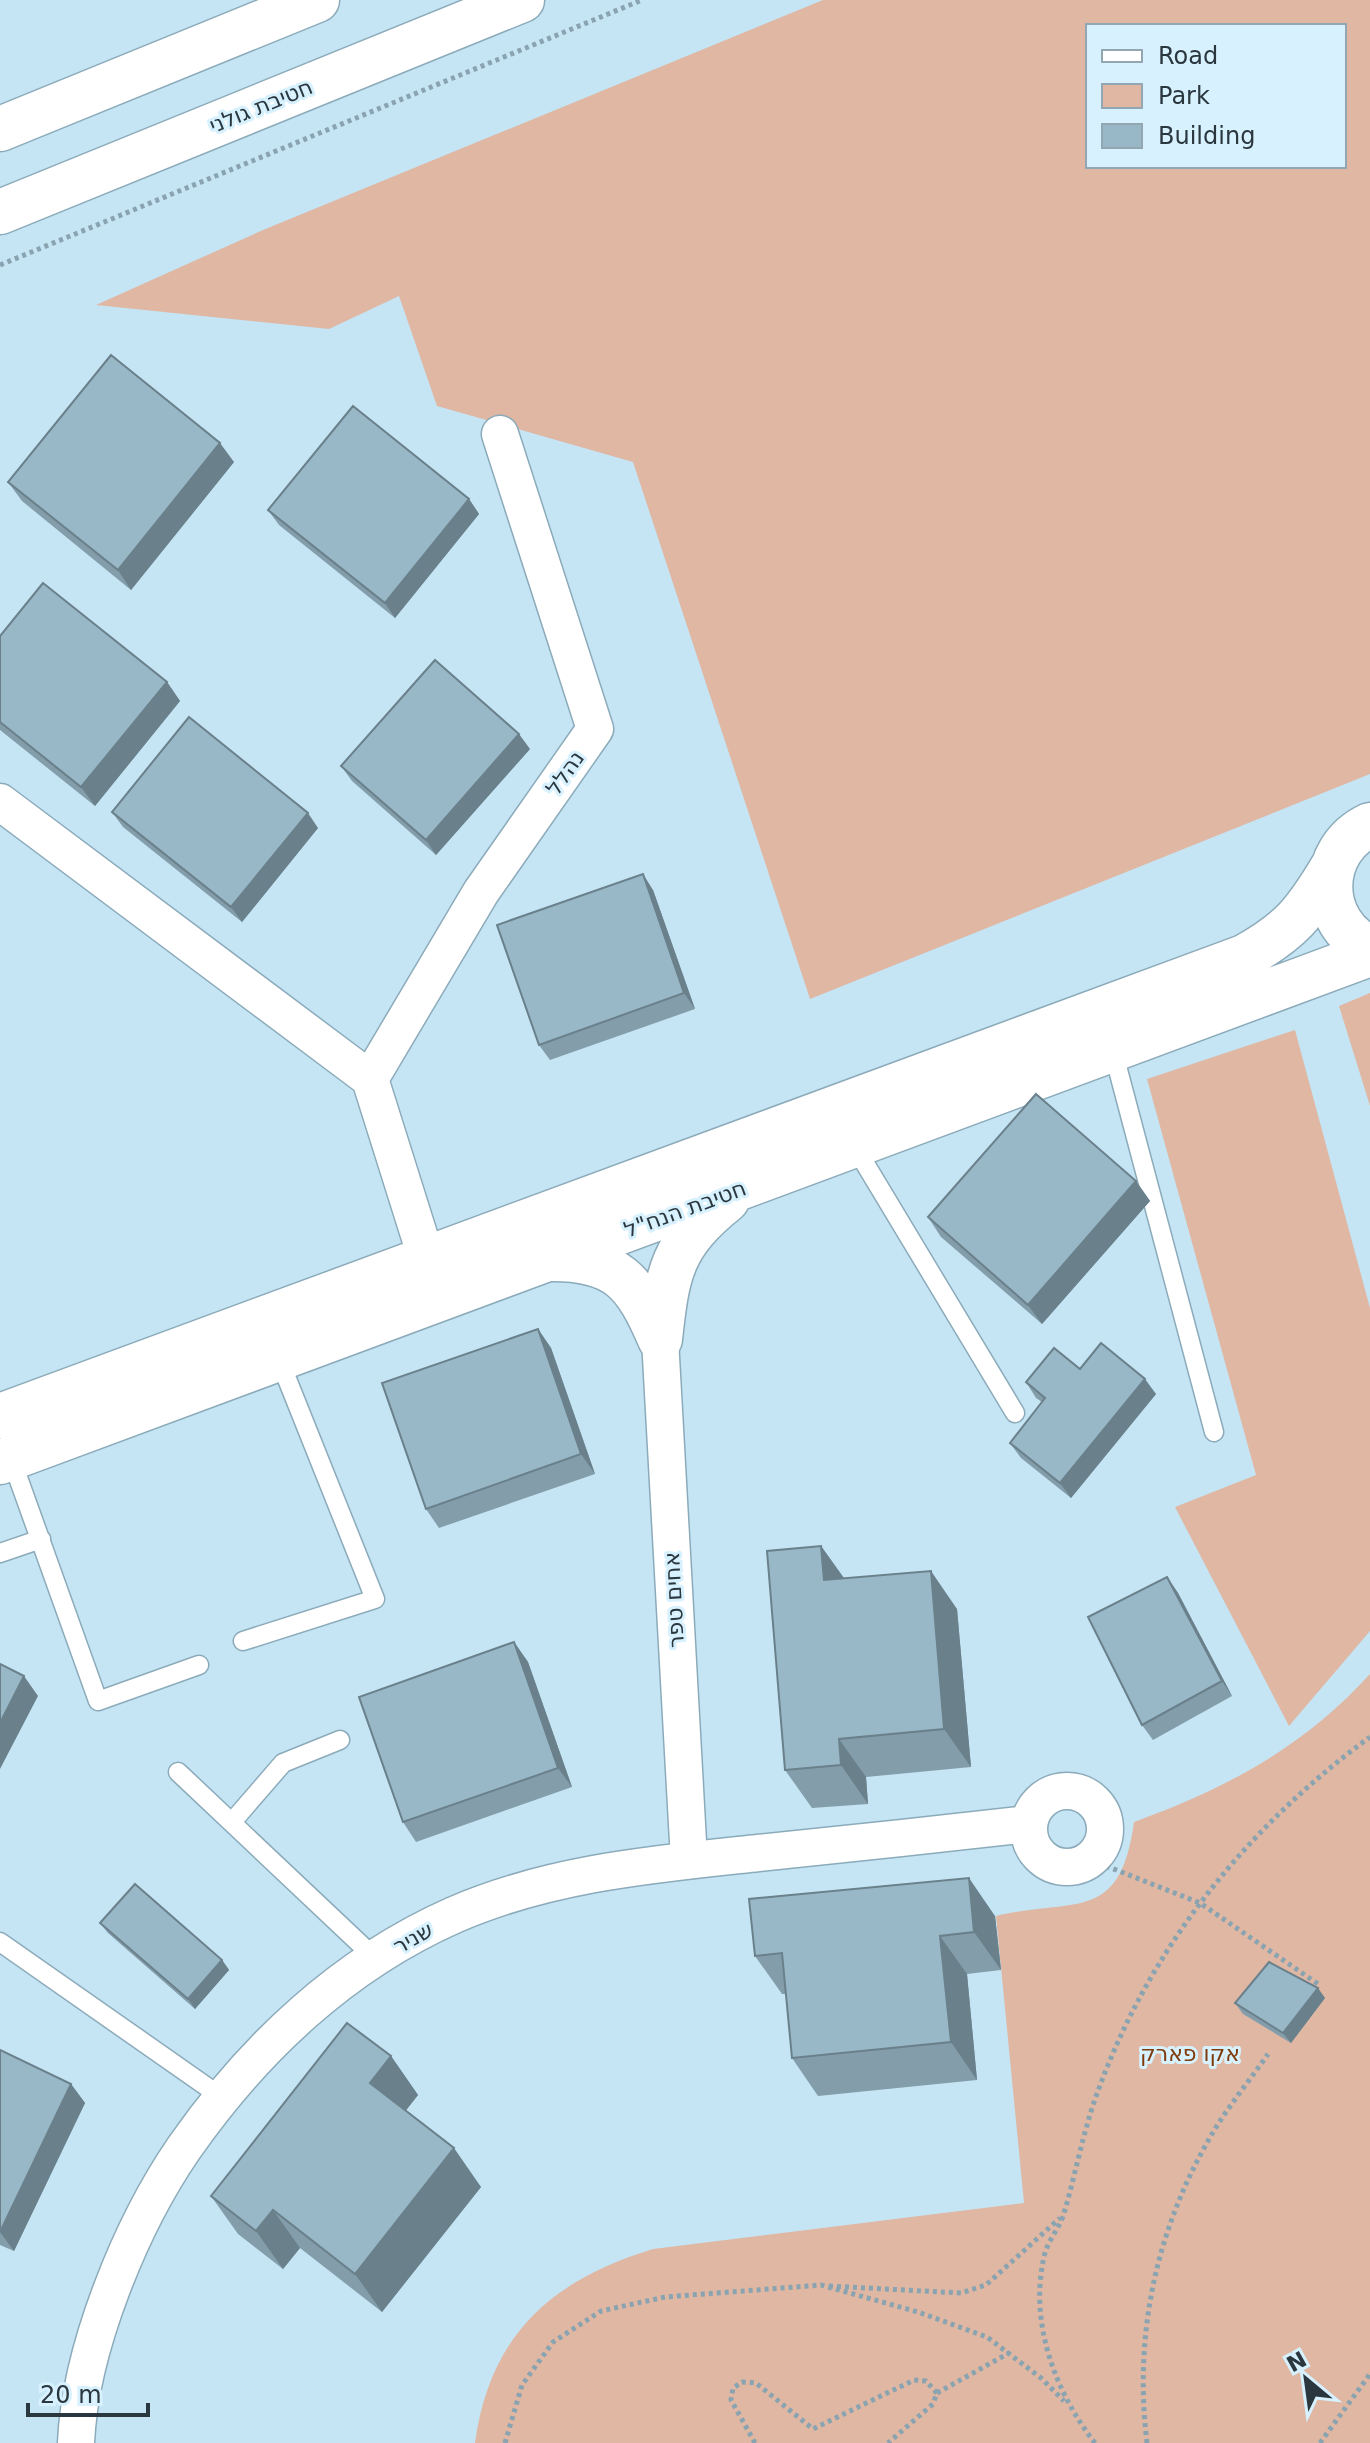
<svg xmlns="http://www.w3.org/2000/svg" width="1370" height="2443" viewBox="0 0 1370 2443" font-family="'DejaVu Sans',Heebo,sans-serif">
	<rect width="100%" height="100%" fill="#c5e5f5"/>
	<path fill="#dfb7a3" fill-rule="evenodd" d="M 823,0 L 1370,0 L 1370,774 L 810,999 L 633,462 L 437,406 L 399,296 L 329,329 L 96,305 L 263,230 ZM 1088,26 L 1344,26 L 1344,166 L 1088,166 Z
		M 1370,993 L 1370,1106 L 1339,1006 Z
		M 1295,1030 L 1370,1308 L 1370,1631 L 1289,1726 L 1175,1507 L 1256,1475 L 1147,1079 Z
		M 1370,1674 L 1370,2443 L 475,2443 C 490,2334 552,2280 653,2249 L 1024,2203 L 996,1916 C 1074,1897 1120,1925 1134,1822 C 1225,1789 1304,1747 1370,1674 Z"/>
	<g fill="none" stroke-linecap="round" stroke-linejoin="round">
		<g stroke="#8cabba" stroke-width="21">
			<path id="lane" d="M 1113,1051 L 1214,1432
				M 855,1147 L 1015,1413
				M 11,1458 L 98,1701 L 199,1665
				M 0,1553 L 41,1539
				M 243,1641 L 375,1599 L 279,1359
				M 178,1772 L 375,1958
				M 232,1822 L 283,1763 L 340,1740
				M 0,1942 L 220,2096"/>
		</g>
		<g stroke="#8cabba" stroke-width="39">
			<path id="street" d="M 0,802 L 370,1079 L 426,1257
				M 370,1079 L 481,892 L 595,729 L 500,434
				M 660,1339 L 689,1860
				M1029 1829a38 38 0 1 1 76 0a38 38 0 1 1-76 0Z
				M 76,2443 C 80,2349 131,2225 184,2148 C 253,2049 343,1964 454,1915 C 550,1873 655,1864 758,1853 C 848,1844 939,1834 1029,1824"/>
		</g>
		<g stroke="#8cabba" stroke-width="47">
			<path id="secondary" d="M 0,129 L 317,0
				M 0,212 L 522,0
				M 1370,825 C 1317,850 1317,923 1370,948
				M 553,1259 C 618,1259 636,1283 660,1339
				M 660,1339 C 667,1272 672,1244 727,1200
				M 0,1416 L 1244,957 C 1291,931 1305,913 1332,868
				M 0,1462 L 1370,954"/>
		</g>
		<path stroke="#8aa3b0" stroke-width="5" stroke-dasharray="4 4" stroke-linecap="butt" d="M 0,265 L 642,0
			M 1091,1860 L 1200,1903 L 1321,1986
			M 829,2286 L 961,2293 L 986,2285 L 1060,2218
			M 937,2393 L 1009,2353
			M 505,2443 L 522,2385 L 553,2342 L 601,2311 L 665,2297 L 821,2285 L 918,2312 L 987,2337 L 1041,2378 L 1064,2401
			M 755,2443 L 731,2400 L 733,2388 L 742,2382 L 756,2383 L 813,2429 L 914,2380 L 926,2381 L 937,2393 L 933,2404 L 888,2443
			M 1095,2443 C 1055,2392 1029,2322 1044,2257 C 1047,2241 1060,2228 1064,2213 C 1076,2173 1083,2131 1098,2091 C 1150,1947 1248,1826 1370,1737
			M 1147,2443 C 1134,2337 1155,2234 1208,2141 C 1225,2110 1248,2083 1268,2054
			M 1320,2443 L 1370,2374"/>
		<use href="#lane" stroke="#fff" stroke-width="18"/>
		<use href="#street" stroke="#fff" stroke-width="36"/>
		<use href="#secondary" stroke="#fff" stroke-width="44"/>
	</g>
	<path fill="#839dab" d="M 234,462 L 131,590 L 22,501 L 8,482 Z
		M 469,499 L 479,514 L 395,618 L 279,525 L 268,510 Z
		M 0,636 L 167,682 L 180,701 L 95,806 L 0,730 Z
		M 530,749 L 436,855 L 352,781 L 341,766 Z
		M 112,812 L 318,828 L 242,922 L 123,827 Z
		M 653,890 L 695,1009 L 550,1060 L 539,1045 Z
		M 1136,1181 L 1150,1201 L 1042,1324 L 941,1237 L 928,1217 Z
		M 538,1329 L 551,1348 L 595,1474 L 439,1528 L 426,1509 Z
		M 1080,1369 L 1156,1394 L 1071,1498 L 1021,1458 L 1010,1443 L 1042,1402 L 1036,1398 L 1026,1382 Z
		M 821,1546 L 844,1578 L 957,1609 L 971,1767 L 866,1777 L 868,1804 L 812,1808 L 785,1770 Z
		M 1167,1577 L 1178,1593 L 1232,1696 L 1153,1740 L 1142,1725 Z
		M 514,1642 L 528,1662 L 572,1787 L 416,1842 L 403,1822 Z
		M 995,1916 L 1001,1970 L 967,1974 L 977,2080 L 818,2096 L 792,2058 L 786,1994 L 782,1994 L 755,1956 Z
		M 100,1923 L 222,1960 L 229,1970 L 195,2009 L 108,1933 Z
		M 1325,1998 L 1291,2043 L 1243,2014 L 1235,2003 Z
		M 0,2050 L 71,2084 L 85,2103 L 14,2251 L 0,2245 Z
		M 391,2056 L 418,2095 L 405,2111 L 481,2187 L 382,2312 L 300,2248 L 283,2269 L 238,2234 L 211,2196 Z"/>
	<path fill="#6a808b" d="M 220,443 L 234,462 L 131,590 L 118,570 Z
		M 469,499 L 479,514 L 395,618 L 385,603 Z
		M 167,682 L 180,701 L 95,806 L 81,787 Z
		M 519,734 L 530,749 L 436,855 L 426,840 Z
		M 308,813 L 318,828 L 242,922 L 231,907 Z
		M 643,874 L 653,890 L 695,1009 L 684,993 Z
		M 1136,1181 L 1150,1201 L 1042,1324 L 1028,1305 Z
		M 538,1329 L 551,1348 L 595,1474 L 581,1454 Z
		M 1145,1379 L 1156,1394 L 1071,1498 L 1060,1483 Z
		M 821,1546 L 848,1584 L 824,1580 Z
		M 931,1571 L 957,1609 L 971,1767 L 944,1729 Z
		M 1167,1577 L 1178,1593 L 1232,1696 L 1222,1681 Z
		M 514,1642 L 528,1662 L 572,1787 L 558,1768 Z
		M 24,1676 L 38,1696 L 0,1769 L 0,1723 Z
		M 839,1739 L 866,1777 L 868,1804 L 841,1765 Z
		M 969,1878 L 995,1916 L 1001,1970 L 974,1932 Z
		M 940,1936 L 967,1974 L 977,2080 L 951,2042 Z
		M 222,1960 L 229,1970 L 195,2009 L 188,1999 Z
		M 1318,1988 L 1325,1998 L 1291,2043 L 1283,2033 Z
		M 391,2056 L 418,2095 L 397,2122 L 370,2083 Z
		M 71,2084 L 85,2103 L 14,2251 L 0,2232 Z
		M 454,2148 L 481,2187 L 382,2312 L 355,2274 Z
		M 273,2210 L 300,2248 L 283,2269 L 256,2231 Z"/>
	<path fill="#98b7c7" stroke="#6a808b" stroke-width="2" d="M 111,355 L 220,443 L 118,570 L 8,482 Z
		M 353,406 L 469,499 L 385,603 L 268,510 Z
		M 43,583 L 167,682 L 81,787 L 0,722 L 0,636 Z
		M 435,660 L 519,734 L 426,840 L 341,766 Z
		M 189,717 L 308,813 L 231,907 L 112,812 Z
		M 643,874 L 684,993 L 539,1045 L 497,925 Z
		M 1036,1094 L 1136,1181 L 1028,1305 L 928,1217 Z
		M 538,1329 L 581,1454 L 426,1509 L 382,1383 Z
		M 1101,1343 L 1145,1379 L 1060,1483 L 1010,1443 L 1045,1398 L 1026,1382 L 1054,1348 L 1080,1369 Z
		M 821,1546 L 824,1580 L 931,1571 L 944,1729 L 839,1739 L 841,1765 L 785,1770 L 767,1551 Z
		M 1167,1577 L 1222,1681 L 1142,1725 L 1088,1617 Z
		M 514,1642 L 558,1768 L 403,1822 L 359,1697 Z
		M 0,1664 L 24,1676 L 0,1723 Z
		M 969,1878 L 974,1932 L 940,1936 L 951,2042 L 792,2058 L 782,1953 L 755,1956 L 749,1899 Z
		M 135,1884 L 222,1960 L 188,1999 L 100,1923 Z
		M 1269,1962 L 1318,1988 L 1283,2033 L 1235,2003 Z
		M 347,2023 L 391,2056 L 370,2083 L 454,2148 L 355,2274 L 273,2210 L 256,2231 L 211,2196 Z
		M 0,2050 L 71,2084 L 0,2232 Z"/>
	<g text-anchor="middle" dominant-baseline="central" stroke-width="6" stroke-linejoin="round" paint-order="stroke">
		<g font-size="22" fill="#2a373e" stroke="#d7f1fe">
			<text transform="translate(261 106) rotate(-22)">חטיבת גולני</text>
			<text transform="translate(565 773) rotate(-55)">נהלל</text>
			<text transform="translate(685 1209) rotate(-20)">חטיבת הנח"ל</text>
			<text transform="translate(674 1600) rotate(-93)">אחים טפר</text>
			<text transform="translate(413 1938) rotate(-29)">שניר</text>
		</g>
		<g font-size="22" fill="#803b0d" stroke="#d7f1fe">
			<text x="1190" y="2053">אקו פארק</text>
		</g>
	</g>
	<rect x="1086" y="24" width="260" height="144" fill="#d7f1fe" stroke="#92a7b1" stroke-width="2"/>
	<rect x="1102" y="50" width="40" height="12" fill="#ffffff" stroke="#92a7b1" stroke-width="2"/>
	<text x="1158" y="64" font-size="24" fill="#2a373e">Road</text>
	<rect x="1102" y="84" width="40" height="24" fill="#dfb7a3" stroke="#92a7b1" stroke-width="2"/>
	<text x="1158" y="104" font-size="24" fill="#2a373e">Park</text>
	<rect x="1102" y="124" width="40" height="24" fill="#98b7c7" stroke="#92a7b1" stroke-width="2"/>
	<text x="1158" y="144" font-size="24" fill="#2a373e">Building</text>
	<g transform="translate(1306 2379) rotate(331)" stroke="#d7f1fe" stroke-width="6" paint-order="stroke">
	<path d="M0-6L14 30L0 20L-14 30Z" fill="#2a373e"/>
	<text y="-12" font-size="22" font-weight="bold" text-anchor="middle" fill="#2a373e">N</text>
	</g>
	<path d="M28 2403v12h120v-12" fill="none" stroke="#2a373e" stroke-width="4"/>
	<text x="40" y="2403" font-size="24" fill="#2a373e" stroke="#d7f1fe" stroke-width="6" paint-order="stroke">20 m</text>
</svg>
